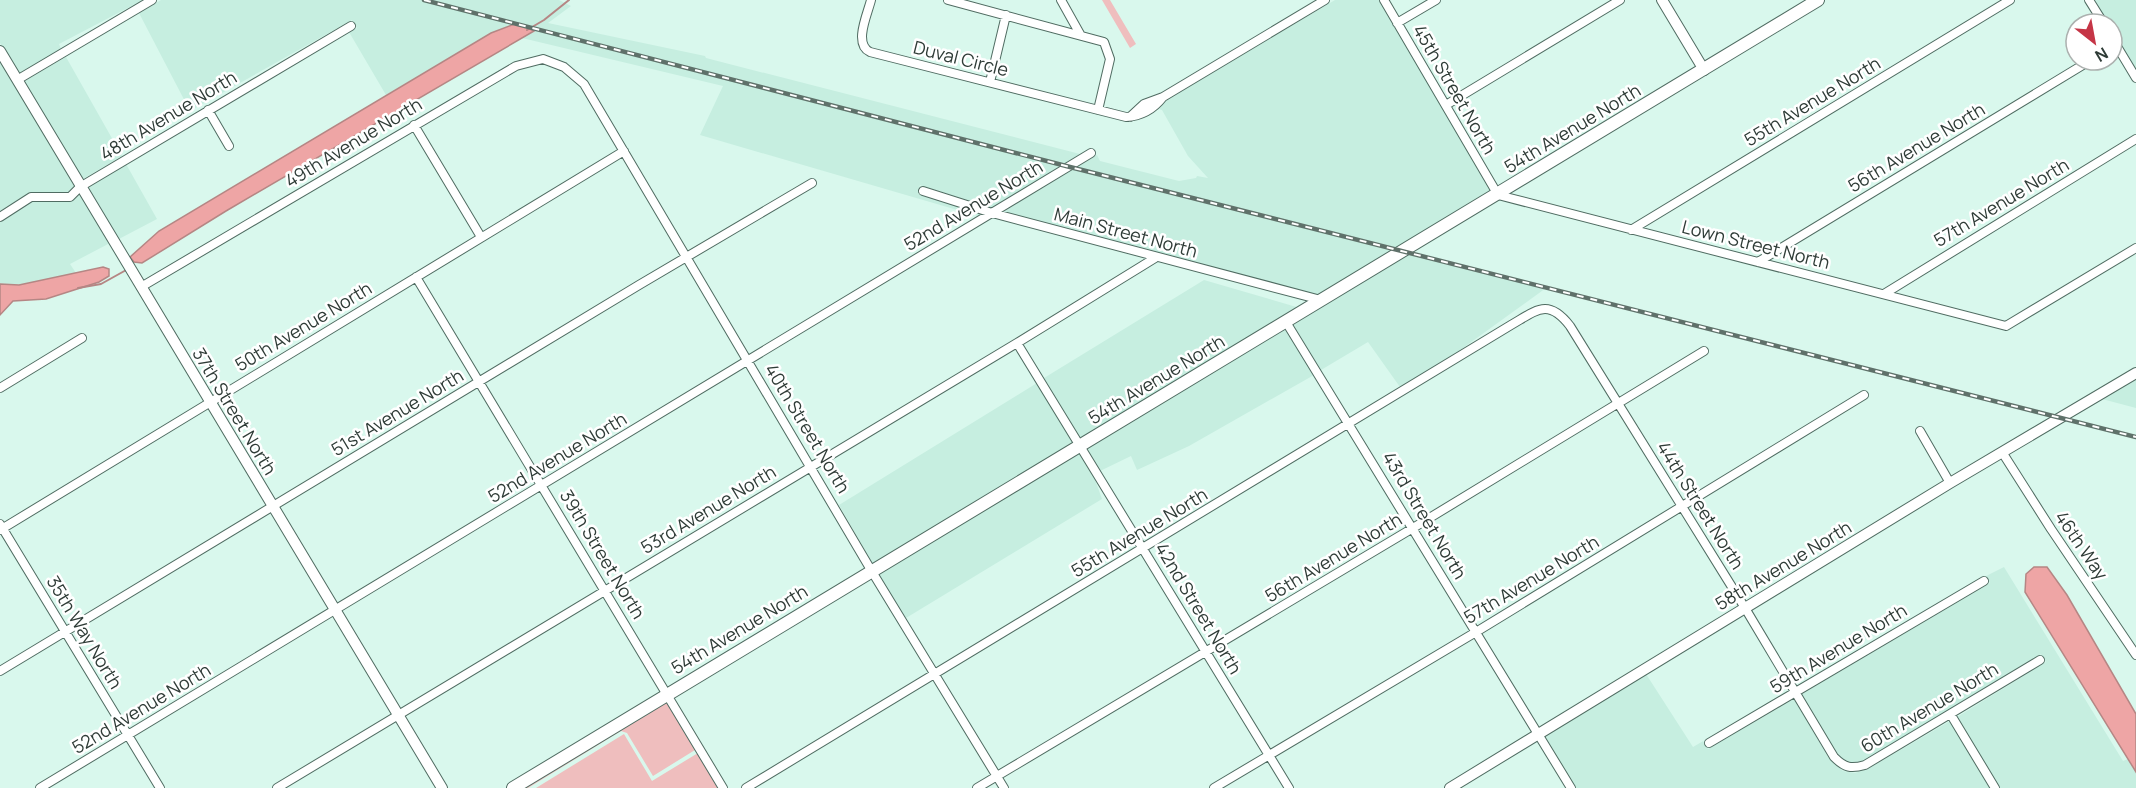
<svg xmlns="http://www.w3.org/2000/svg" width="2136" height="788" viewBox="0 0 2136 788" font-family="Manrope,sans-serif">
	<rect width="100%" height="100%" fill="#d9f8ed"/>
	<path fill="#c6eee0" d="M 0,0 L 143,0 L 59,44 L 61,49 L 19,74 L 0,43 Z
		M 161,0 L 559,0 L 571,6 L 548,23 L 705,56 L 706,58 L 1080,154 L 991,208 L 920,185 L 918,194 L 981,214 L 978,216 L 700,135 L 723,86 L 522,38 L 534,31 L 517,23 L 491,33 L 386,95 L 349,32 L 357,28 L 352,20 L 190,111 L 139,13 Z
		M 1335,0 L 1379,0 L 1492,193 L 1321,296 L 1003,212 L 1097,155 L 1100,161 L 1179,181 L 1196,178 L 1197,176 L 1208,178 L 1188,156 L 1162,110 L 1159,109 L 1168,99 Z
		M 2095,0 L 2136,0 L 2136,70 L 2112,30 L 2112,24 L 2108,24 Z
		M 66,57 L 122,156 L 81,180 L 23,82 Z
		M 0,59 L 75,185 L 68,192 L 29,193 L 0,211 Z
		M 126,164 L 157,219 L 117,240 L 86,188 Z
		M 80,194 L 110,243 L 70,264 L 76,273 L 19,285 L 0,284 L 0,222 L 33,201 L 70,201 Z
		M 1409,254 L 1546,288 L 1456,353 L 1400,387 L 1368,342 L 1321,370 L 1292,323 L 1323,305 L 1325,306 L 1326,303 Z
		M 1204,280 L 1300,308 L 1081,439 L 1044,378 Z
		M 1285,328 L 1314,375 L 1189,446 L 1137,470 L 1131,456 L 1100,471 L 1086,447 Z
		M 2136,379 L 2136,408 L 2102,399 Z
		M 1037,383 L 1074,443 L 873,564 L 839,505 Z
		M 1078,451 L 1093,474 L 1102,499 L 906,618 L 877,572 Z
		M 2004,567 L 2123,761 L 2128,759 L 2136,772 L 2136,788 L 2000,788 L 1957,717 L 2046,662 L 2041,654 L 1863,761 L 1853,764 L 1845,763 L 1837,755 L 1802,694 L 1990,583 L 1986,576 Z
		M 1646,674 L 1693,747 L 1734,723 L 1703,741 L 1708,749 L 1794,699 L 1828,757 L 1843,771 L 1855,773 L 1868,769 L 1950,721 L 1991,788 L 1576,788 L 1544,736 Z"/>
	<path fill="#efbebe" d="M 1102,0 L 1110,0 L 1136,44 L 1130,48 Z
		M 666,701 L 695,750 L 653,776 L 627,733 L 621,731 L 528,788 L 522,788 Z
		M 624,734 L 652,781 L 698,753 L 719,788 L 536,788 Z"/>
	<path fill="#eea5a5" stroke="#b58684" stroke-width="1.5" d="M 517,23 L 534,31 L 226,211 L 142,263 L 134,262 L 130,257 L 159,231 L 491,33 Z
		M 103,267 L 109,269 L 109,276 L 99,282 L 46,299 L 13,301 L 0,315 L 0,284 L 19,285 Z
		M 2034,567 L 2047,567 L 2067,595 L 2136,714 L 2136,772 L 2025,592 L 2026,574 Z"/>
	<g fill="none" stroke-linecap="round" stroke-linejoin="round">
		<path stroke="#b58684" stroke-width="2" d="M 527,30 L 544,20 L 569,0
			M 78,288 L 101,284 L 128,269"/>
		<g stroke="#506c62" stroke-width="10">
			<path id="minor" d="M 871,0 C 868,13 853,44 870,52 L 1126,117 C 1142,116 1153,110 1163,97
				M 948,0 L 1104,42 L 1110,59 L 1098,110
				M 1061,0 L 1080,34
				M 1384,0 L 1498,195 L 2006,326 L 2136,248
				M 2089,0 L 2104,24
				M 1397,23 L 1436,0
				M 2112,38 L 2136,78
				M 17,80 L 152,0
				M 990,82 L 1006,15
				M 1446,105 L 1620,0
				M 208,110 L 229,146
				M 1130,117 L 1144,104 L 1163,97 L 1325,0
				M 414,125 L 481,237
				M 923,191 L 992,213 L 1321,300
				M 0,217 L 31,197 L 70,197 L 80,187 L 351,26
				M 1631,230 L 2010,0
				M 1758,262 L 2091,60
				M 416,277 L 723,788
				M 141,287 L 516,66 L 543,59 L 564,67 L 584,84 L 871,570 L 1004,788
				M 1884,294 L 2136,139
				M 1286,322 L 1571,788
				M 1017,343 L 1289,788
				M 0,388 L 82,338
				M 1920,431 L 1950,483
				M 2002,452 L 2051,529 L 2136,655
				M 0,524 L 160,788
				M 0,530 L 624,151
				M 0,671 L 639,285 L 812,183
				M 1951,715 L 1995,788
				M 1709,743 L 1984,581
				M 40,788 L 1091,153
				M 277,788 L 1017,343 L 1155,258
				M 746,788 L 1511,325 C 1537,310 1548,298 1570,326 L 1745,608 L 1834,757 C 1845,768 1851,769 1865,765 L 2040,660
				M 977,788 L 1413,528 L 1704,351
				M 1214,788 L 1476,632 L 1864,395"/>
		</g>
		<g stroke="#506c62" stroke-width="12">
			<path id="tertiary" d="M 1662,0 L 1704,70
				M 0,51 L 442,788
				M 1450,788 L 1950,483 L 2136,373"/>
		</g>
		<g stroke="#506c62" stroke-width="14">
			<path id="secondary" d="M 513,788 L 1818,0"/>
		</g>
		<use href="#minor" stroke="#fff" stroke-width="8"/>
		<use href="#tertiary" stroke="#fff" stroke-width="10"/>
		<use href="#secondary" stroke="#fff" stroke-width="12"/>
		<g stroke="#5f716a" stroke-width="4.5">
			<path id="rail" d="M 424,0 L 1070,167 L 2136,437"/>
		</g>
		<use href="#rail" stroke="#fff" stroke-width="2" stroke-dasharray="7" stroke-linecap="butt"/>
	</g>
	<g text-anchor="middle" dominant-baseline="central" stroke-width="5" stroke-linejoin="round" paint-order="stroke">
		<g font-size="18" fill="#2f3c37" stroke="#fff">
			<text transform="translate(961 58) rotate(14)">Duval Circle</text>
			<text transform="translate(1455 89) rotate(60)">45th Street North</text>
			<text transform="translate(1812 101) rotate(-31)">55th Avenue North</text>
			<text transform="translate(168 115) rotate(-31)">48th Avenue North</text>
			<text transform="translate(1572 128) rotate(-31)">54th Avenue North</text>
			<text transform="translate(353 142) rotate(-31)">49th Avenue North</text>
			<text transform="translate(1916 147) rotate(-31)">56th Avenue North</text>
			<text transform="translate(2001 202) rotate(-31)">57th Avenue North</text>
			<text transform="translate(973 205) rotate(-31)">52nd Avenue North</text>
			<text transform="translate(1126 232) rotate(15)">Main Street North</text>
			<text transform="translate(1756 244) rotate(14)">Lown Street North</text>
			<text transform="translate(303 326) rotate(-31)">50th Avenue North</text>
			<text transform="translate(1156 379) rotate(-31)">54th Avenue North</text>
			<text transform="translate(235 411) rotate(59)">37th Street North</text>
			<text transform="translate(397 412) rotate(-31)">51st Avenue North</text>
			<text transform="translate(808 428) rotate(59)">40th Street North</text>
			<text transform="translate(557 457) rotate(-31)">52nd Avenue North</text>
			<text transform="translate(1701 505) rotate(58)">44th Street North</text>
			<text transform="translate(708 509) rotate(-31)">53rd Avenue North</text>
			<text transform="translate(1425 515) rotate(59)">43rd Street North</text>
			<text transform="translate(1139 532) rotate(-31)">55th Avenue North</text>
			<text transform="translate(2082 545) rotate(56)">46th Way</text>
			<text transform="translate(603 554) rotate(59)">39th Street North</text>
			<text transform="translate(1333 557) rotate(-31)">56th Avenue North</text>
			<text transform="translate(1783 565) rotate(-31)">58th Avenue North</text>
			<text transform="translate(1531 579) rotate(-31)">57th Avenue North</text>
			<text transform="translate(1199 608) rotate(59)">42nd Street North</text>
			<text transform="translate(739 629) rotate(-31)">54th Avenue North</text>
			<text transform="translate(85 632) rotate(59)">35th Way North</text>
			<text transform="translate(1838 648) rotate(-31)">59th Avenue North</text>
			<text transform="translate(1929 707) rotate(-31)">60th Avenue North</text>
			<text transform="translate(141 708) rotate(-31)">52nd Avenue North</text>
		</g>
	</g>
	<g transform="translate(2094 42) rotate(149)"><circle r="28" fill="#ffffff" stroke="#acb1af" stroke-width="1.5"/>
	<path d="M0-4.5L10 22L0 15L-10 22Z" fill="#c53546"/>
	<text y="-9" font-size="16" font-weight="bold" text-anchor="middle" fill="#2f3c37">N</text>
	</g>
</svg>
